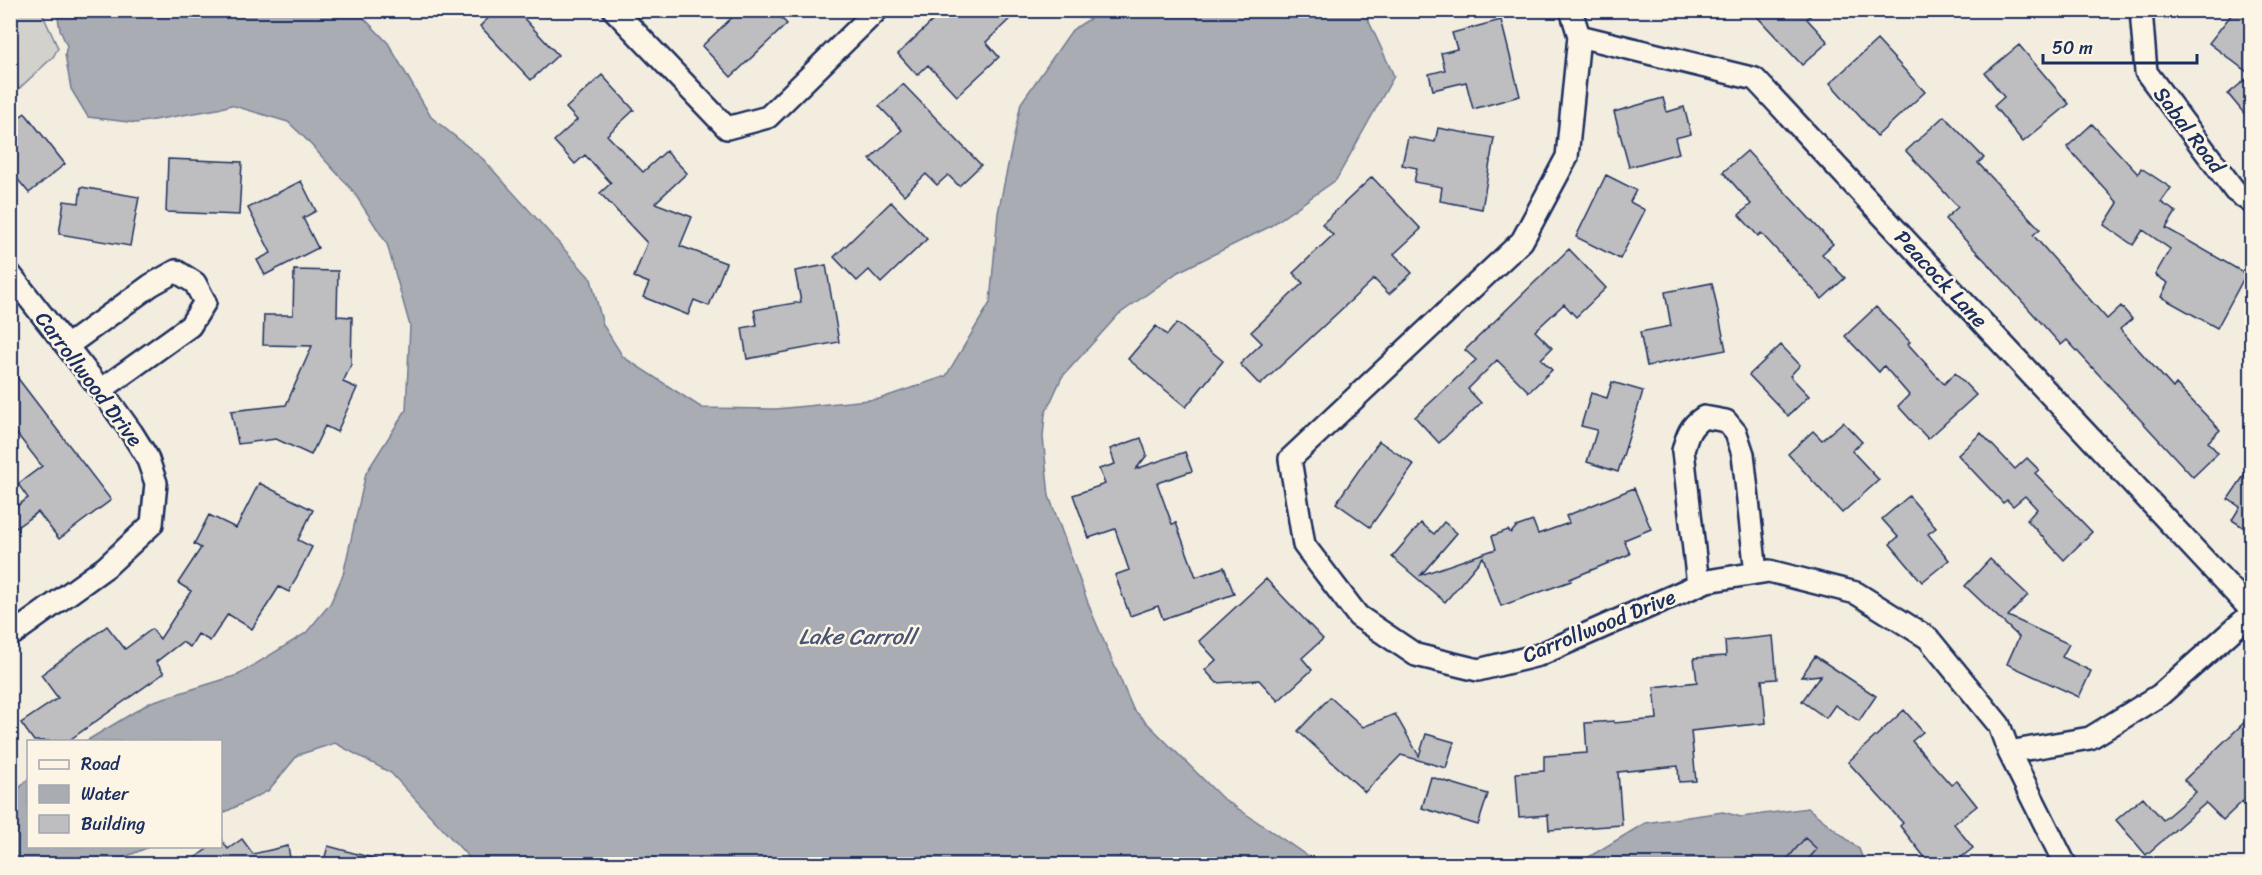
<svg xmlns="http://www.w3.org/2000/svg" width="2262" height="875" viewBox="0 0 2262 875" font-family="Sriracha,sans-serif">
	<rect width="100%" height="100%" fill="#f3ede0"/>
	<filter id="ink" filterUnits="userSpaceOnUse"><feTurbulence type="fractalNoise" baseFrequency=".0167" numOctaves="2"/><feDisplacementMap in="SourceGraphic" scale="12" xChannelSelector="R" yChannelSelector="G"/><feConvolveMatrix kernelMatrix="1 2 1 2 8 2 1 2 1" color-interpolation-filters="sRGB"/></filter>
	<g filter="url(#ink)">
		<path fill="#d3d1cc" stroke="#778095" stroke-width="1.5" d="M 11,10 L 41,11 L 58,48 L 53,57 L 11,96 Z"/>
		<path fill="#a9acb3" stroke="#707a91" stroke-width="1.5" d="M 57,11 L 357,11 L 388,43 L 431,117 L 483,159 L 591,279 L 603,325 L 623,357 L 702,408 L 776,409 L 879,399 L 946,376 L 990,303 L 998,213 L 1021,103 L 1072,30 L 1102,11 L 1364,11 L 1394,76 L 1336,180 L 1269,227 L 1178,272 L 1118,315 L 1062,377 L 1045,414 L 1043,437 L 1049,496 L 1091,611 L 1133,709 L 1221,797 L 1319,864 L 475,864 L 391,773 L 335,743 L 298,755 L 268,791 L 221,814 L 220,742 L 86,741 L 151,702 L 238,675 L 306,633 L 330,604 L 343,575 L 366,473 L 406,410 L 410,326 L 387,244 L 353,191 L 303,136 L 288,122 L 231,105 L 218,109 L 136,123 L 88,117 L 71,89 L 65,54 L 67,46 L 60,30 Z
			M 28,779 L 28,846 L 149,847 L 108,864 L 11,864 L 11,797 Z
			M 1808,808 L 1859,849 L 1865,864 L 1577,864 L 1645,823 L 1723,812 L 1741,817 Z"/>
		<path fill="#bebec0" stroke="#1b2f5e" stroke-width="1.5" d="M 497,10 L 516,10 L 558,55 L 531,80 L 480,26 Z
			M 740,10 L 774,10 L 787,24 L 731,77 L 702,46 Z
			M 944,10 L 1019,10 L 986,42 L 999,57 L 957,96 L 928,65 L 917,75 L 898,54 Z
			M 1751,10 L 1816,10 L 1807,19 L 1828,42 L 1802,65 Z
			M 2235,10 L 2252,10 L 2252,123 L 2228,94 L 2251,75 L 2209,43 Z
			M 1501,20 L 1520,96 L 1473,109 L 1466,82 L 1433,90 L 1429,74 L 1445,70 L 1441,53 L 1457,49 L 1452,33 Z
			M 1877,40 L 1925,92 L 1877,136 L 1830,83 Z
			M 2019,45 L 2069,104 L 2023,142 L 1994,106 L 2004,97 L 1985,73 Z
			M 602,75 L 634,110 L 607,135 L 643,172 L 666,151 L 687,173 L 655,203 L 692,217 L 680,246 L 726,263 L 709,306 L 694,300 L 688,315 L 643,297 L 649,283 L 634,277 L 647,243 L 600,193 L 611,183 L 585,155 L 575,164 L 554,141 L 577,120 L 566,108 Z
			M 903,84 L 981,165 L 959,186 L 948,175 L 937,185 L 926,174 L 904,195 L 870,159 L 902,130 L 879,106 Z
			M 1663,98 L 1667,112 L 1684,107 L 1691,134 L 1675,138 L 1679,153 L 1629,167 L 1614,112 Z
			M 25,113 L 65,164 L 29,193 L 10,170 L 10,124 Z
			M 1944,116 L 1984,158 L 1978,163 L 2040,229 L 2033,235 L 2107,319 L 2121,306 L 2132,319 L 2120,329 L 2173,388 L 2176,384 L 2220,430 L 2208,442 L 2218,453 L 2193,477 L 2067,340 L 2061,345 L 1995,271 L 1945,219 L 1958,207 L 1906,151 Z
			M 2092,124 L 2138,174 L 2141,168 L 2171,188 L 2161,202 L 2176,212 L 2166,228 L 2246,274 L 2217,328 L 2161,297 L 2168,283 L 2155,275 L 2170,249 L 2143,230 L 2133,245 L 2104,225 L 2118,203 L 2067,147 Z
			M 1438,128 L 1494,138 L 1482,209 L 1440,201 L 1442,187 L 1414,182 L 1417,168 L 1402,165 L 1408,137 L 1435,142 Z
			M 1747,151 L 1833,244 L 1822,254 L 1845,278 L 1822,299 L 1761,233 L 1758,236 L 1739,215 L 1751,204 L 1723,172 Z
			M 168,159 L 242,162 L 239,215 L 166,212 Z
			M 1606,175 L 1636,190 L 1630,202 L 1645,210 L 1620,259 L 1576,237 Z
			M 1372,177 L 1421,229 L 1394,254 L 1412,273 L 1389,294 L 1374,279 L 1260,385 L 1240,364 L 1262,343 L 1251,332 L 1303,283 L 1293,273 L 1333,235 L 1322,224 Z
			M 301,181 L 316,211 L 303,218 L 318,248 L 265,275 L 257,260 L 271,253 L 248,208 Z
			M 81,187 L 139,197 L 130,246 L 59,234 L 64,201 L 79,203 Z
			M 891,202 L 927,239 L 881,283 L 869,270 L 857,281 L 834,257 Z
			M 1569,249 L 1606,288 L 1576,317 L 1564,304 L 1535,331 L 1552,348 L 1541,359 L 1552,370 L 1529,392 L 1497,360 L 1468,389 L 1481,403 L 1439,443 L 1415,417 L 1476,360 L 1465,350 Z
			M 826,265 L 839,342 L 747,359 L 742,328 L 757,325 L 754,310 L 801,302 L 795,271 Z
			M 294,270 L 338,271 L 337,316 L 352,317 L 351,365 L 343,382 L 357,388 L 337,432 L 325,426 L 311,455 L 276,439 L 238,444 L 231,411 L 286,405 L 312,346 L 263,345 L 264,315 L 293,315 Z
			M 1712,283 L 1726,350 L 1647,366 L 1640,332 L 1671,326 L 1665,292 Z
			M 1876,307 L 1910,342 L 1908,344 L 1944,384 L 1955,373 L 1976,395 L 1928,439 L 1898,406 L 1909,395 L 1884,366 L 1879,372 L 1845,336 Z
			M 1177,323 L 1223,361 L 1186,407 L 1128,359 L 1156,326 L 1167,335 Z
			M 1781,345 L 1800,365 L 1790,376 L 1809,396 L 1788,416 L 1749,375 Z
			M 10,368 L 111,500 L 59,539 L 38,512 L 10,532 L 10,511 L 28,498 L 18,484 L 42,466 L 10,425 Z
			M 1612,382 L 1643,391 L 1618,472 L 1587,462 L 1597,430 L 1581,426 L 1591,393 L 1607,398 Z
			M 1843,422 L 1862,442 L 1852,451 L 1879,480 L 1842,513 L 1788,454 L 1813,431 L 1822,440 Z
			M 1981,433 L 2015,469 L 2027,458 L 2039,470 L 2035,473 L 2092,532 L 2064,560 L 2027,520 L 2037,509 L 2025,496 L 2013,506 L 2007,500 L 2003,503 L 1958,455 Z
			M 1141,438 L 1147,455 L 1136,469 L 1185,452 L 1192,471 L 1157,483 L 1172,524 L 1176,523 L 1196,577 L 1224,567 L 1234,594 L 1163,619 L 1158,606 L 1130,616 L 1115,575 L 1129,570 L 1115,529 L 1089,538 L 1073,495 L 1105,484 L 1099,469 L 1115,464 L 1110,449 Z
			M 1379,441 L 1414,465 L 1370,527 L 1336,503 Z
			M 2252,464 L 2252,533 L 2232,520 L 2240,507 L 2228,499 Z
			M 259,483 L 313,510 L 298,540 L 312,547 L 289,592 L 279,587 L 252,629 L 228,614 L 210,641 L 198,634 L 190,647 L 182,642 L 156,662 L 164,673 L 68,741 L 34,741 L 21,723 L 58,698 L 41,675 L 107,626 L 125,649 L 152,629 L 160,639 L 191,591 L 178,583 L 201,548 L 194,544 L 209,515 L 236,528 Z
			M 1634,488 L 1651,529 L 1624,540 L 1630,554 L 1570,579 L 1571,581 L 1501,606 L 1483,557 L 1445,602 L 1392,557 L 1421,523 L 1434,534 L 1444,522 L 1457,533 L 1421,575 L 1496,549 L 1492,536 L 1508,530 L 1511,533 L 1516,527 L 1533,521 L 1538,534 L 1569,523 L 1566,516 Z
			M 1909,496 L 1936,528 L 1928,534 L 1949,560 L 1922,582 L 1890,544 L 1898,537 L 1882,519 Z
			M 1990,559 L 2028,595 L 2008,616 L 2069,644 L 2062,657 L 2091,671 L 2079,697 L 2007,664 L 2019,637 L 1965,586 Z
			M 1266,579 L 1323,639 L 1302,658 L 1312,670 L 1278,701 L 1259,680 L 1217,683 L 1205,670 L 1216,660 L 1199,641 Z
			M 1773,636 L 1777,679 L 1762,680 L 1766,723 L 1691,731 L 1696,781 L 1679,782 L 1678,766 L 1618,772 L 1622,825 L 1549,830 L 1548,815 L 1519,817 L 1516,773 L 1544,771 L 1544,756 L 1587,753 L 1585,723 L 1614,721 L 1614,723 L 1657,719 L 1654,687 L 1697,682 L 1694,658 L 1726,656 L 1725,641 Z
			M 1815,656 L 1876,696 L 1859,721 L 1835,705 L 1826,718 L 1802,701 L 1821,675 L 1801,677 Z
			M 1330,697 L 1363,727 L 1395,714 L 1419,756 L 1426,734 L 1454,742 L 1446,768 L 1401,755 L 1365,792 L 1298,731 Z
			M 1904,710 L 1923,732 L 1912,741 L 1951,785 L 1957,781 L 1977,806 L 1954,824 L 1973,848 L 1953,864 L 1930,864 L 1900,826 L 1903,823 L 1848,762 Z
			M 2252,715 L 2252,810 L 2243,801 L 2223,820 L 2206,803 L 2146,855 L 2116,820 L 2143,797 L 2163,820 L 2196,792 L 2184,780 Z
			M 1431,777 L 1488,794 L 1478,825 L 1422,808 Z
			M 1805,838 L 1817,849 L 1804,864 L 1783,864 Z
			M 221,839 L 228,849 L 242,839 L 253,854 L 288,846 L 291,864 L 187,864 L 211,846 L 220,846 Z
			M 328,846 L 376,859 L 375,864 L 323,864 Z"/>
		<g fill="none" stroke-linecap="round" stroke-linejoin="round">
			<g stroke="#1b2f5e" stroke-width="26">
				<path id="minor" d="M 614,10 L 727,128 L 768,117 L 877,10
					M 1571,10 L 1579,36 L 1567,157 L 1522,241 L 1290,459 L 1304,545 L 1358,616 L 1416,655 L 1478,670 L 1539,655 L 1707,581 L 1769,571 L 1856,593 L 1928,638 L 1999,725 L 2009,752 L 2090,738 L 2160,695 L 2252,613
					M 2141,10 L 2146,72 L 2235,191 L 2252,203
					M 1579,36 L 1755,79 L 2252,611
					M 10,274 L 101,390 L 132,433 L 147,457 L 156,483 L 152,524 L 106,567 L 10,636
					M 67,346 L 151,285 L 176,271 L 195,283 L 205,302 L 190,326 L 101,390
					M 1698,585 L 1683,451 C 1687,435 1690,426 1704,417 L 1726,421 L 1736,433 L 1743,454 L 1756,573
					M 2009,752 L 2065,864"/>
			</g>
			<use href="#minor" stroke="#fcf5e5" stroke-width="21"/>
		</g>
	</g>
	<g text-anchor="middle" dominant-baseline="central" stroke-width="5" stroke-linejoin="round" paint-order="stroke">
		<g font-size="21" fill="#1b2f5e" stroke="#fcf5e5">
			<text transform="translate(2189 130) rotate(53)">Sabal Road</text>
			<text transform="translate(1941 279) rotate(47)">Peacock Lane</text>
			<text transform="translate(89 379) rotate(53)">Carrollwood Drive</text>
			<text transform="translate(1599 626) rotate(-22)">Carrollwood Drive</text>
		</g>
		<g font-size="22" font-style="italic" fill="#465478" stroke="#fcf5e5">
			<text x="857" y="636">Lake Carroll</text>
		</g>
	</g>
	<rect width="2262" height="875" fill="none" stroke="#fcf5e5" stroke-width="36"/>
	<rect x="18" y="18" width="2226" height="839" fill="none" stroke="#1b2f5e" stroke-width="2" filter="url(#ink)"/>
	<rect x="27" y="740" width="195" height="108" fill="#fcf5e5" stroke="#a2a6af" stroke-width="1.5"/>
	<rect x="39" y="760" width="30" height="9" fill="#fcf5e5" stroke="#a2a6af" stroke-width="1.5"/>
	<text x="81" y="770" font-size="18" fill="#1b2f5e">Road</text>
	<rect x="39" y="785" width="30" height="18" fill="#a9acb3" stroke="#a2a6af" stroke-width="1.5"/>
	<text x="81" y="800" font-size="18" fill="#1b2f5e">Water</text>
	<rect x="39" y="815" width="30" height="18" fill="#bebec0" stroke="#a2a6af" stroke-width="1.5"/>
	<text x="81" y="830" font-size="18" fill="#1b2f5e">Building</text>
	<path d="M2043 54v9h154v-9" fill="none" stroke="#1b2f5e" stroke-width="3"/>
	<text x="2052" y="54" font-size="18" fill="#1b2f5e" stroke="#fcf5e5" stroke-width="4.5" paint-order="stroke">50 m</text>
</svg>
